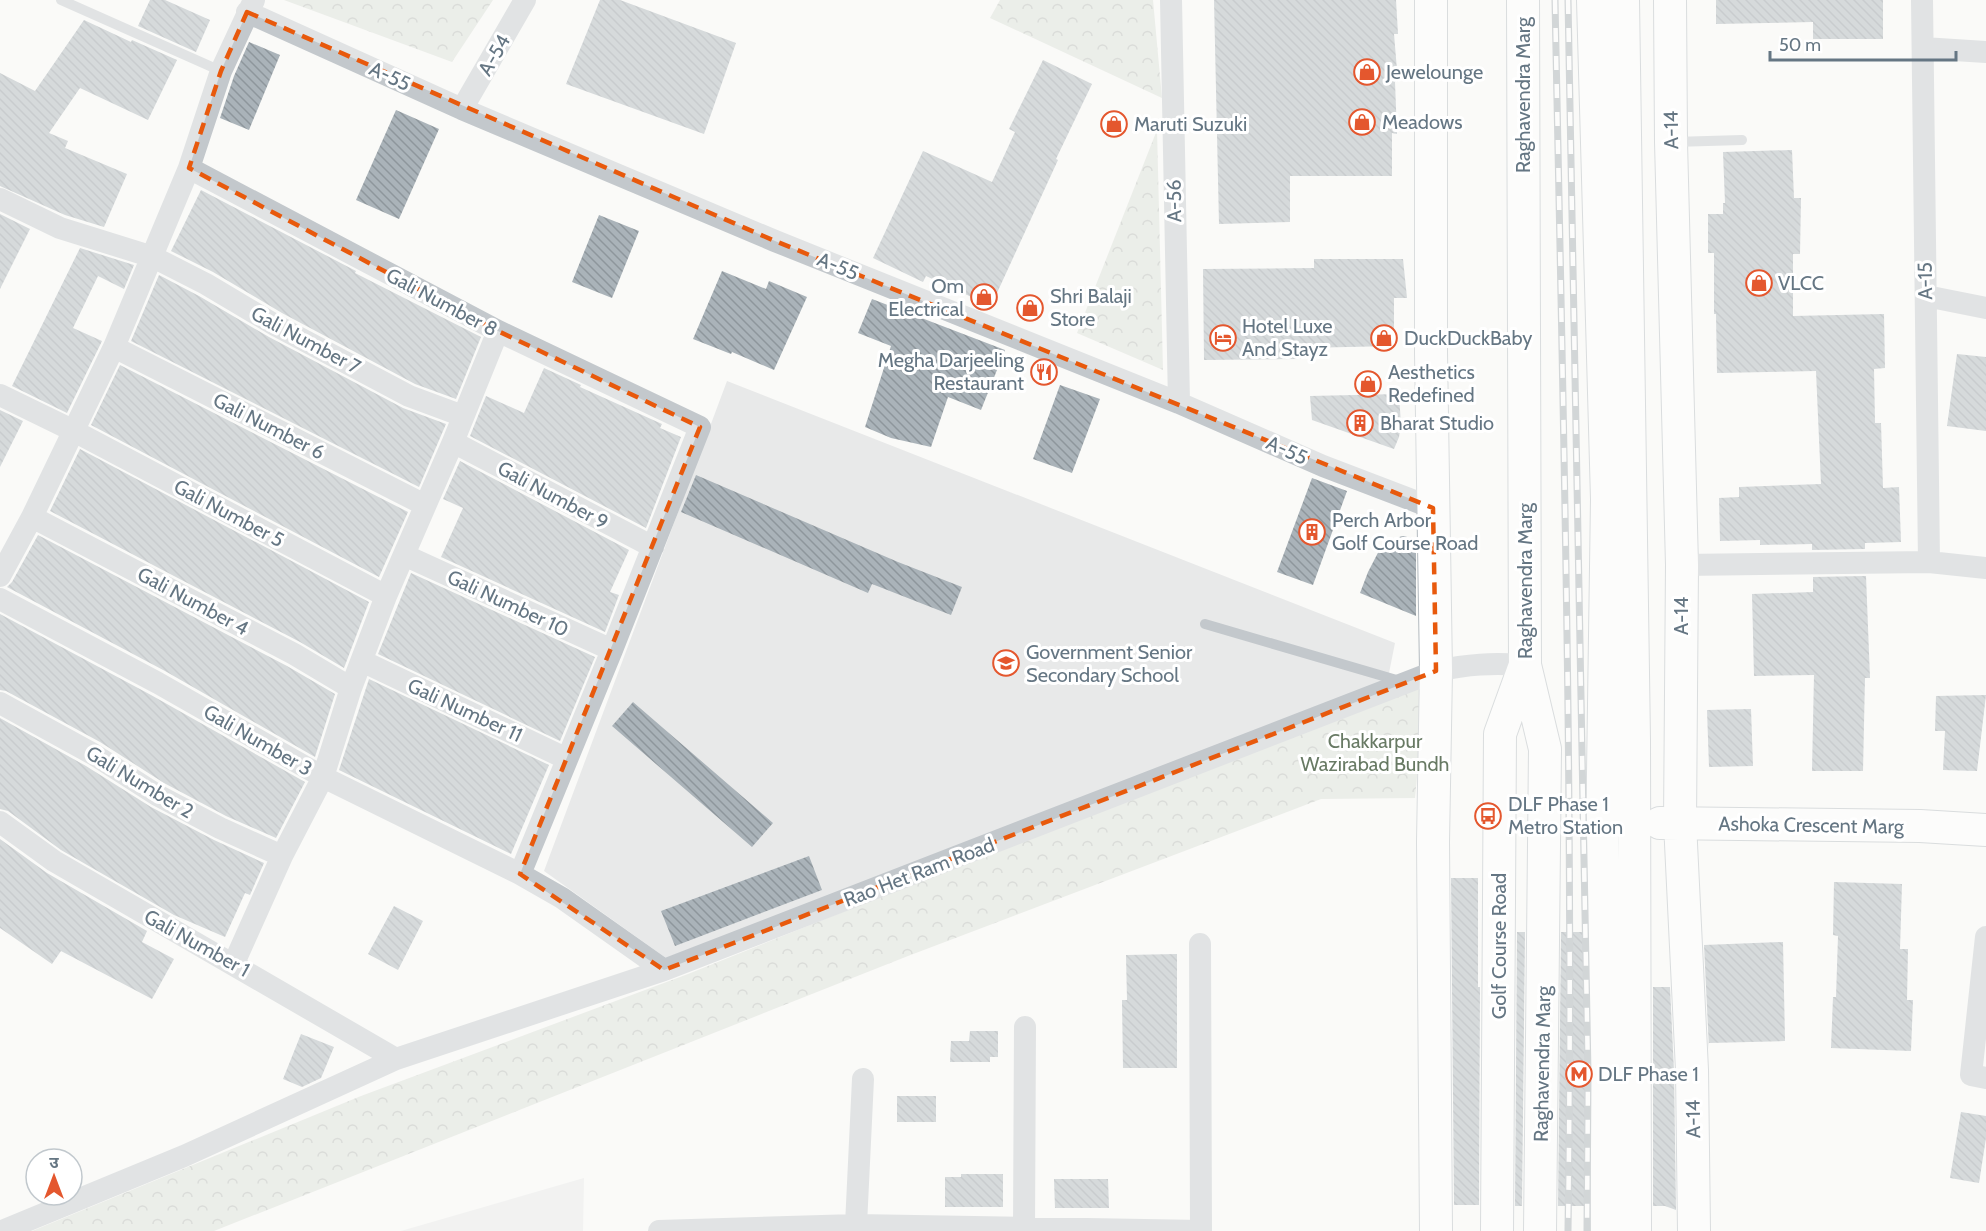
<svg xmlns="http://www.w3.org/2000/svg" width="1986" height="1231" viewBox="0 0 1986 1231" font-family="Cabin,'Noto Sans Devanagari',sans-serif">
	<defs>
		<pattern id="park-crowns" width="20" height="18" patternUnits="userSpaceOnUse" patternTransform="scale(1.5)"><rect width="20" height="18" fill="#dadfd7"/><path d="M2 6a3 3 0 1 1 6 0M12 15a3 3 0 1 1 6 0" fill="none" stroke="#b4b9b4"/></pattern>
		<pattern id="building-back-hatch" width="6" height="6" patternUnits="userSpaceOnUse" patternTransform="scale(1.5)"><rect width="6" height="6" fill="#aab3b9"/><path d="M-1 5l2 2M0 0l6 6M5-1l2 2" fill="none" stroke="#8e969c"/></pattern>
	</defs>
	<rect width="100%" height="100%" fill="#fafaf8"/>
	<path fill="#e8e9e9" d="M 727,381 L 1395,643 L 1387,683 L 666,958 L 544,871 Z
		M 584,1178 L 583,1231 L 401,1231 Z"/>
	<path fill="url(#park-crowns)" d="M 284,0 L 493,0 L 452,62 Z
		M 1000,0 L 1153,0 L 1162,98 L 990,18 Z
		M 1157,130 L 1163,370 L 1077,333 Z
		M 1426,683 L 1415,798 L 1321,799 L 908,956 L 214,1231 L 32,1231 L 361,1096 L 688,974 L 1150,789 Z"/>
	<path fill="url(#building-back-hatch)" d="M 150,0 L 165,0 L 210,20 L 196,52 L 138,26 Z
		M 600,0 L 620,0 L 736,43 L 704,134 L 566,84 Z
		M 1214,0 L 1396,0 L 1398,34 L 1394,34 L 1398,82 L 1395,82 L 1397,134 L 1392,133 L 1392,176 L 1290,176 L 1290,222 L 1219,224 Z
		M 1716,0 L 1883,0 L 1883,39 L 1813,39 L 1813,22 L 1716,24 Z
		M 84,20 L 131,42 L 132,40 L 177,60 L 148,120 L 80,88 L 49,133 L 68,141 L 65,148 L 127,174 L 104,227 L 65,215 L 0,186 L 0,73 L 35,91 Z
		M 249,42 L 280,55 L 249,130 L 220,118 L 234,76 Z
		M 1043,60 L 1092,84 L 1056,159 L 1058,160 L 991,306 L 926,276 L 923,282 L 873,258 L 923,151 L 992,182 L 1015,132 L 1009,129 Z
		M 396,110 L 439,129 L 399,219 L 356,200 Z
		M 1792,150 L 1794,198 L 1801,198 L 1800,254 L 1793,254 L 1793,316 L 1884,314 L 1885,368 L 1874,369 L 1875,423 L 1881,423 L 1883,488 L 1899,487 L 1901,542 L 1865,543 L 1865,549 L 1812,550 L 1812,544 L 1760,545 L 1760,540 L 1720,541 L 1719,498 L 1739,497 L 1739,487 L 1821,484 L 1816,371 L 1717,373 L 1716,314 L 1714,314 L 1714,253 L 1708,253 L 1708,214 L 1723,214 L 1723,203 L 1725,203 L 1723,152 Z
		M 201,190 L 356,271 L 355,273 L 481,337 L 456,399 L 415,384 L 282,313 L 213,272 L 171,251 Z
		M 0,214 L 30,229 L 0,289 Z
		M 599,215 L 639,231 L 612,298 L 572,282 Z
		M 80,248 L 134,265 L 124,289 L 98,276 L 73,328 L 102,341 L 67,413 L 12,386 Z
		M 1314,259 L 1403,259 L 1407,298 L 1394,298 L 1394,346 L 1301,348 L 1301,359 L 1204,360 L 1203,269 L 1314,268 Z
		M 722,271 L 766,289 L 769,281 L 807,297 L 774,370 L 732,352 L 731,354 L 693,339 Z
		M 159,275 L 199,296 L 269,337 L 403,408 L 446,424 L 419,487 L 131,341 Z
		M 872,299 L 1005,350 L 981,410 L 948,397 L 931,447 L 891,438 L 865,427 L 891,346 L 858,333 Z
		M 1957,354 L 1986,357 L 1986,431 L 1947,426 Z
		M 120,365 L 408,512 L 379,577 L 91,425 Z
		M 544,368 L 581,385 L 580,387 L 662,424 L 660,428 L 681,437 L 646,528 L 470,436 L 486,396 L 524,413 Z
		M 1060,385 L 1100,399 L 1072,473 L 1033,459 Z
		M 1399,394 L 1401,425 L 1399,437 L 1394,449 L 1312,420 L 1310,396 Z
		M 0,410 L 23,421 L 0,467 Z
		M 80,449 L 369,602 L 344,668 L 300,642 L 50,511 Z
		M 460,461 L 629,550 L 610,592 L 619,595 L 605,632 L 441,557 L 463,508 L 443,499 Z
		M 696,475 L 898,562 L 962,587 L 951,615 L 872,584 L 868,593 L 681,512 Z
		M 1312,478 L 1347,491 L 1313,585 L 1277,572 Z
		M 38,535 L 287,666 L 335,694 L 315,757 L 165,671 L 7,587 L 12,582 Z
		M 1403,536 L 1416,539 L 1416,616 L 1360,593 L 1368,572 L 1384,541 Z
		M 411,573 L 595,657 L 560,741 L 378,654 Z
		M 1866,576 L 1870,678 L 1865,678 L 1863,771 L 1812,771 L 1814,675 L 1754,676 L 1752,594 L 1813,592 L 1813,577 Z
		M 0,614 L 151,695 L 305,782 L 276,838 L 226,816 L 164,783 L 100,742 L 6,691 L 0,690 Z
		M 369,679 L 549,765 L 511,854 L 339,770 Z
		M 1986,695 L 1977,771 L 1943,770 L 1945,731 L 1935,731 L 1936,696 Z
		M 633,702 L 773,823 L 752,847 L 612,726 Z
		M 1751,709 L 1753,766 L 1709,767 L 1707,710 Z
		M 0,718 L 86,766 L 151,807 L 214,840 L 264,863 L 250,895 L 245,893 L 225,937 L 174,915 L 61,850 L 8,811 L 0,809 Z
		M 0,839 L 47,873 L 147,931 L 142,942 L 174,959 L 152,999 L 61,951 L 52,964 L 0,928 Z
		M 809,856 L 822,890 L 675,946 L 661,911 Z
		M 1451,878 L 1478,878 L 1478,987 L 1480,987 L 1479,1205 L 1454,1205 Z
		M 1834,882 L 1902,884 L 1900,949 L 1908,949 L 1907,1000 L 1913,1000 L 1911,1051 L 1831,1048 L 1833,997 L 1836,997 L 1838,936 L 1833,935 Z
		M 394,906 L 423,921 L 398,970 L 368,954 Z
		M 1517,932 L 1525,932 L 1522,1206 L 1515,1206 Z
		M 1561,932 L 1585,932 L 1589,1206 L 1558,1206 Z
		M 1783,942 L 1785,1041 L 1709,1043 L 1709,1049 L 1704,945 Z
		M 1177,954 L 1177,1068 L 1123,1068 L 1122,1000 L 1127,1000 L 1126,955 Z
		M 1653,987 L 1670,987 L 1674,1071 L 1676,1210 L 1665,1206 L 1653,1206 Z
		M 970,1031 L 998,1031 L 998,1057 L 990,1057 L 990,1062 L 950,1062 L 951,1041 L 969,1041 Z
		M 301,1034 L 334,1047 L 321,1078 L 302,1087 L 283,1079 Z
		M 897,1096 L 936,1096 L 936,1122 L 897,1122 Z
		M 1961,1112 L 1986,1116 L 1986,1138 L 1979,1183 L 1950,1178 Z
		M 961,1174 L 1003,1174 L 1003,1207 L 945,1207 L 945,1177 L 961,1177 Z
		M 1054,1179 L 1108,1179 L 1109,1208 L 1055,1208 Z"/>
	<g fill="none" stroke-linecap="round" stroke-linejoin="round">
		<g stroke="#b3babf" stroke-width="34">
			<path id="secondary" d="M 1431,0 L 1431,353 L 1436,671 L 1433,842 L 1436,1231
				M 1523,0 L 1525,665 L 1545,749 L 1540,1231
				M 1593,0 L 1607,499 L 1602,842 L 1607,1231
				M 1623,0 L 1634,740
				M 1670,0 L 1671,142 L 1682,565 L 1680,823 L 1692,1070 L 1694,1231
				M 1626,722 L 1634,740 L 1635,1231
				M 1660,823 L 1920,826 L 1986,830
				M 1497,1231 L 1500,734 L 1525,665"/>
		</g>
		<path stroke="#c3c8cc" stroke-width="10" d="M 61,0 L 221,71
			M 1673,142 L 1742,140
			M 1205,624 L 1400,681"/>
		<path stroke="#c3c8cc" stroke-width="22" d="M 1171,0 L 1179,403
			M 1922,0 L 1929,562
			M 247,12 L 462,109 L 775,241 L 1179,403 L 1323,466 L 1433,508
			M 1923,48 L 1986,52
			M 462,109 L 525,0
			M 189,168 L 498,331 L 700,427 L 612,650 L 520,874
			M 0,199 L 60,228 L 153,257 L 206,284 L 275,325 L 409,396 L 463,416
			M 1926,296 L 1986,308
			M 114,347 L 425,505
			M 0,395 L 72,430 L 386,596
			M 453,442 L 653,547
			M 32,517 L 294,654 L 351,688
			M 404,555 L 612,650
			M 1682,565 L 1929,562 L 1986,568
			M 0,576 L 32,517 L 114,347 L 189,168 L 221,71 L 254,0
			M 0,599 L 158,683 L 323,777 L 520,874 L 562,898 L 664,970
			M 362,661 L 567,759
			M 0,703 L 93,754 L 157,795 L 220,828 L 282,856
			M 0,822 L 54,861 L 396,1059
			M 1986,937 L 1971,1075 L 1986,1078
			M 1200,944 L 1201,1230
			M 234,963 L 282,856 L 323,777 L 351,688 L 386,596 L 453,442 L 498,331
			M 856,1225 L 863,1079
			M 1024,1227 L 1025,1027
			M 2,1231 L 184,1156 L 396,1059 L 664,970 L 1436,671 C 1469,664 1491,663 1525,665
			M 659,1231 L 856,1225 L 1201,1231"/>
		<use href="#secondary" stroke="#fff" stroke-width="32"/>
		<g stroke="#a2aab0" stroke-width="7">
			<path id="rail" d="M 1555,0 C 1563,410 1574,821 1568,1231
				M 1568,0 L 1588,1073 L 1587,1231"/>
		</g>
		<use href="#rail" stroke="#fff" stroke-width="4.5" stroke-dasharray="14" stroke-linecap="butt"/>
	</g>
	<path d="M0 0H1986V1231H0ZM 247,12 L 775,241 L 1433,508 L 1436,671 L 664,970 L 520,874 L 700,427 L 498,331 L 189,168 L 221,71 Z" fill="#fafaf8" fill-opacity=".55" fill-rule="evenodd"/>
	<path fill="none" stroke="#e8590c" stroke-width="4.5" stroke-dasharray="12 8" stroke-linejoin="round" d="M 247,12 L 775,241 L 1433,508 L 1436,671 L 664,970 L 520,874 L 700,427 L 498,331 L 189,168 L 221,71 Z"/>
	<defs>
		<g id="shop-ring" transform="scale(1.35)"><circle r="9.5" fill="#fff" stroke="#e4572e" stroke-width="1.5"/><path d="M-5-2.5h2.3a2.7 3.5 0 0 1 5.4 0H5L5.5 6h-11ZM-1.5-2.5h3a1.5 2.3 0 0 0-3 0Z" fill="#e4572e"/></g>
		<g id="hotel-ring" transform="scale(1.35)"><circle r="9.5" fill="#fff" stroke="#e4572e" stroke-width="1.5"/><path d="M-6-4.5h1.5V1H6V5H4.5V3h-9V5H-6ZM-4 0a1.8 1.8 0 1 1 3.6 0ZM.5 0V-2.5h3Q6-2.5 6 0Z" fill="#e4572e"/></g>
		<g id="restaurant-ring" transform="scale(1.35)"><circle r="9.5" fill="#fff" stroke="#e4572e" stroke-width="1.5"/><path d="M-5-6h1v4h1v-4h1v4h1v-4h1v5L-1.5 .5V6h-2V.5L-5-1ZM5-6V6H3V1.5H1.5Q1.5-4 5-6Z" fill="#e4572e"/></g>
		<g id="building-ring" transform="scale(1.35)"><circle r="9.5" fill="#fff" stroke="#e4572e" stroke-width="1.5"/><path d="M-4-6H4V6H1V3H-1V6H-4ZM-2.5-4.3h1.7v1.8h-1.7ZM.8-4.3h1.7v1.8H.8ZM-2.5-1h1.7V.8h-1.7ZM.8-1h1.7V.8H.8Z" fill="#e4572e"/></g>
		<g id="school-ring" transform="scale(1.35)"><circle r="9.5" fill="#fff" stroke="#e4572e" stroke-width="1.5"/><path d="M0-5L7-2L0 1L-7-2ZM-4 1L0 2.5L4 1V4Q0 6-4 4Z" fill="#e4572e"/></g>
		<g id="bus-ring" transform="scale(1.35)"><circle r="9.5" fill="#fff" stroke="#e4572e" stroke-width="1.5"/><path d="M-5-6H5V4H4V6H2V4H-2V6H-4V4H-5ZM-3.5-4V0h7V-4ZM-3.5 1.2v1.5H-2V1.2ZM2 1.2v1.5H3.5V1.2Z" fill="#e4572e"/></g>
		<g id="metro-ring" transform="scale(1.35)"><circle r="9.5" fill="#fff" stroke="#e4572e" stroke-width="1.5"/><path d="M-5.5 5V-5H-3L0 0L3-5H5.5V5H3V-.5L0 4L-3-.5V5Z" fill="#e4572e"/></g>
	</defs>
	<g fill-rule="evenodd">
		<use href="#shop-ring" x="1367" y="72"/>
		<use href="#shop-ring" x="1362" y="122"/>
		<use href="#shop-ring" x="1114" y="124"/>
		<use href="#shop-ring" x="1759" y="283"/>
		<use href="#shop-ring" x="984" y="297"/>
		<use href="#shop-ring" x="1030" y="308"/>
		<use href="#hotel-ring" x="1223" y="338"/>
		<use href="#shop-ring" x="1384" y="338"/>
		<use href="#restaurant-ring" x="1044" y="372"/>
		<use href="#shop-ring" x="1368" y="384"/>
		<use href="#building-ring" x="1360" y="423"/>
		<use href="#building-ring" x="1312" y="532"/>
		<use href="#school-ring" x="1006" y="663"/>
		<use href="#bus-ring" x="1488" y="816"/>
		<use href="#metro-ring" x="1579" y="1074"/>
	</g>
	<g text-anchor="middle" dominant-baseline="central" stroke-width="6" stroke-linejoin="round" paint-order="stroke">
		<g font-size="20" fill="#657683" stroke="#fff">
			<text transform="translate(494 55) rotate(-60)">A-54</text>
			<text transform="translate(390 76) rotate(25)">A-55</text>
			<text transform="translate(1523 95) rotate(-90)">Raghavendra Marg</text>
			<text transform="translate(1671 130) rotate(-91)">A-14</text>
			<text transform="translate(1174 201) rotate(-91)">A-56</text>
			<text transform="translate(838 266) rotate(22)">A-55</text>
			<text transform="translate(1925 281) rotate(-91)">A-15</text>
			<text transform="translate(442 302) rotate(28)">Gali Number 8</text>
			<text transform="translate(306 340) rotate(28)">Gali Number 7</text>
			<text transform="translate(269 426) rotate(27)">Gali Number 6</text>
			<text transform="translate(1287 450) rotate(24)">A-55</text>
			<text transform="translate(553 495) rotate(28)">Gali Number 9</text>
			<text transform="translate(229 513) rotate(28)">Gali Number 5</text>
			<text transform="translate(1525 581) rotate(-90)">Raghavendra Marg</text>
			<text transform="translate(193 601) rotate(28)">Gali Number 4</text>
			<text transform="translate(508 603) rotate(25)">Gali Number 10</text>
			<text transform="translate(1681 616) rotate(-90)">A-14</text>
			<text transform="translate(465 710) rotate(25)">Gali Number 11</text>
			<text transform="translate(258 740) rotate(30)">Gali Number 3</text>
			<text transform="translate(140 782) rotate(31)">Gali Number 2</text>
			<text transform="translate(1811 825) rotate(1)">Ashoka Crescent Marg</text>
			<text transform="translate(919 872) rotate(-21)">Rao Het Ram Road</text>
			<text transform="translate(197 943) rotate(29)">Gali Number 1</text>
			<text transform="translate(1499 946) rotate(-90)">Golf Course Road</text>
			<text transform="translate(1542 1064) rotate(-89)">Raghavendra Marg</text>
			<text transform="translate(1693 1119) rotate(-91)">A-14</text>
		</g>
		<g font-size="20" fill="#657683" stroke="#fff" text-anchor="start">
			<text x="1386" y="72">Jewelounge</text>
			<text x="1382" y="122">Meadows</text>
			<text x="1134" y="124">Maruti Suzuki</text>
			<text x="1778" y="283">VLCC</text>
			<text x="964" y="286" text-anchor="end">Om<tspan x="964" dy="23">Electrical</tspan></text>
			<text x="1050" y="296">Shri Balaji<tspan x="1050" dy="23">Store</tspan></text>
			<text x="1242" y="326">Hotel Luxe<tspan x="1242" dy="23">And Stayz</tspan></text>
			<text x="1404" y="338">DuckDuckBaby</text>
			<text x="1024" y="360" text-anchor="end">Megha Darjeeling<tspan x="1024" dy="23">Restaurant</tspan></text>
			<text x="1388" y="372">Aesthetics<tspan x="1388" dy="23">Redefined</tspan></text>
			<text x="1380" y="423">Bharat Studio</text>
			<text x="1332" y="520">Perch Arbor<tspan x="1332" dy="23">Golf Course Road</tspan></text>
			<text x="1026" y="652">Government Senior<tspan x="1026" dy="23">Secondary School</tspan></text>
			<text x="1508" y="804">DLF Phase 1<tspan x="1508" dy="23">Metro Station</tspan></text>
			<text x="1598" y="1074">DLF Phase 1</text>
		</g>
		<g font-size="20" fill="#687a64" stroke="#fff">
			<text x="1375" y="741">Chakkarpur<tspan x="1375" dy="23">Wazirabad Bundh</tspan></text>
		</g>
	</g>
	<g transform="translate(54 1177)"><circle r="28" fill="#ffffff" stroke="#c1c8cd" stroke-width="1.5"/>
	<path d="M0-4.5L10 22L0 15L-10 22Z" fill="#e4572e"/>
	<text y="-9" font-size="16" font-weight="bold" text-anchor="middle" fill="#657683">उ</text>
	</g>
	<path d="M1770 51v9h186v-9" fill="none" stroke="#657683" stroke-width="3"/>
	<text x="1779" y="51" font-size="18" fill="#657683" stroke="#ffffff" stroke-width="4.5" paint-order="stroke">50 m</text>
</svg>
